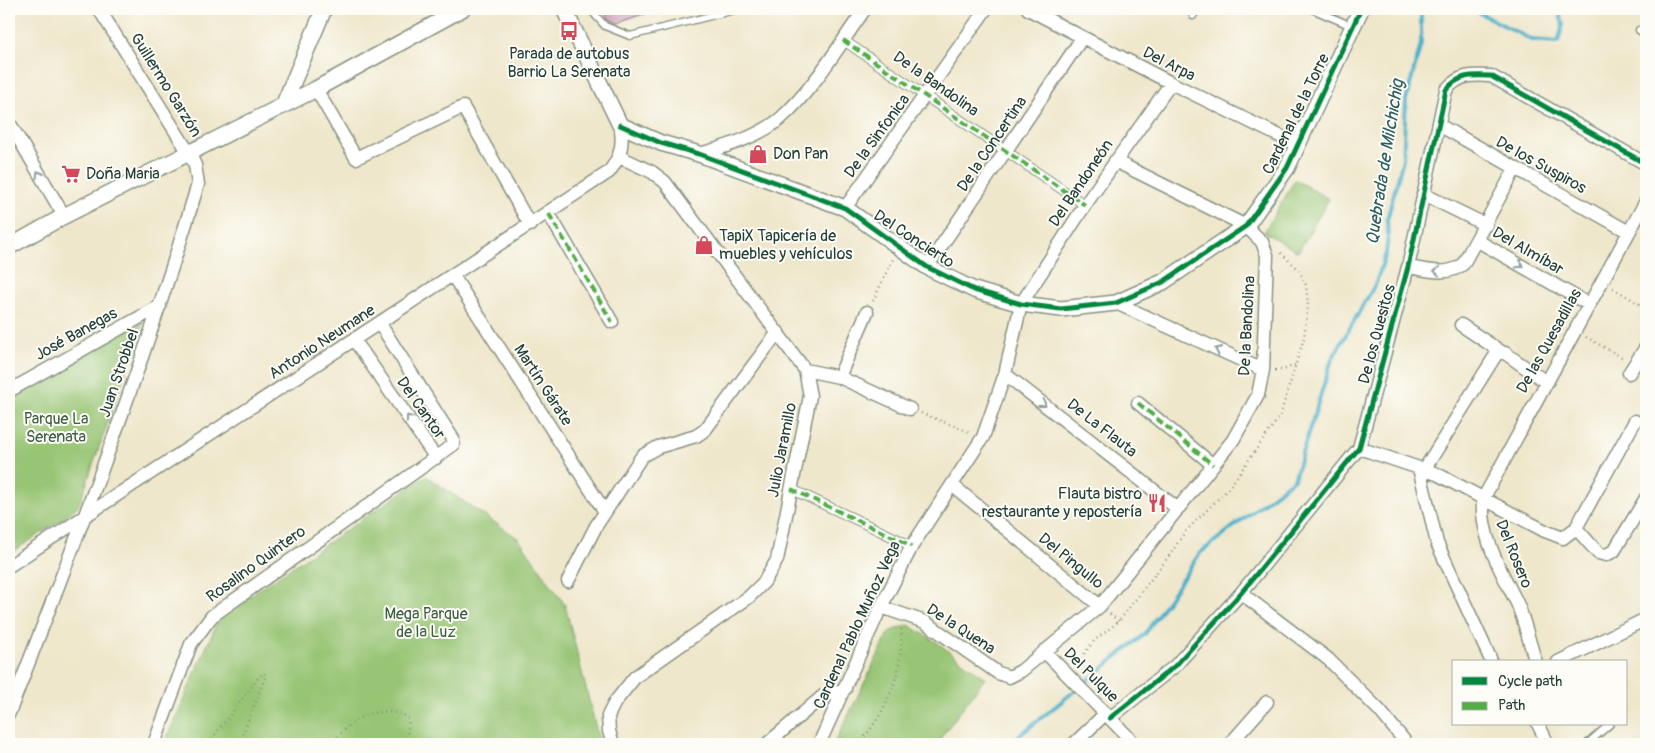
<svg xmlns="http://www.w3.org/2000/svg" width="1655" height="753" viewBox="0 0 1655 753" font-family="Pangolin,sans-serif">
	<rect width="100%" height="100%" fill="#fdfcf7"/>
	<filter id="ink" filterUnits="userSpaceOnUse"><feTurbulence type="fractalNoise" baseFrequency=".02" numOctaves="2"/><feDisplacementMap in="SourceGraphic" scale="10" xChannelSelector="R" yChannelSelector="G"/><feConvolveMatrix kernelMatrix="1 2 1 2 8 2 1 2 1" color-interpolation-filters="sRGB"/></filter>
	<filter id="wash" filterUnits="userSpaceOnUse"><feTurbulence type="fractalNoise" baseFrequency=".0096" numOctaves="4" result="noise"/><feDisplacementMap in="SourceGraphic" scale="20" xChannelSelector="R" yChannelSelector="G"/><feGaussianBlur stdDeviation="1.12" result="paint"/><feColorMatrix in="noise" values="0 0 0 0 0 0 0 0 0 0 0 0 0 0 0 0 0 1.4 0 .05"/><feComposite in="paint" operator="in"/></filter>
	<g filter="url(#wash)">
		<rect width="100%" height="100%" fill="#efe7cb"/>
		<path fill="#98c574" stroke="#5c8154" d="M 1295,180 L 1329,199 L 1298,252 L 1264,232 Z
			M 143,321 L 79,505 L 63,519 L 9,554 L 9,400 Z
			M 426,476 L 519,539 L 565,605 L 600,744 L 164,744 L 220,616 Z
			M 909,625 L 939,644 L 985,678 L 936,744 L 834,744 L 890,631 Z"/>
		<g fill="none" stroke-linecap="round" stroke-linejoin="round">
			<path stroke="#4aafc9" stroke-width="4" d="M 1472,9 L 1532,40 L 1558,42 L 1563,24 L 1558,9
				M 1009,744 L 1145,634 L 1200,553 L 1294,479 L 1332,359 L 1376,283 L 1386,253 L 1388,237 L 1387,220 L 1403,159 L 1406,100 L 1421,44 L 1421,9"/>
		</g>
		<g id="blocks">
			<path fill="#ca9eb7" d="M 603,9 L 655,9 L 656,11 L 614,24 L 606,20 Z"/>
		</g>
	</g>
	<g filter="url(#ink)">
		<use href="#blocks" fill-opacity="0" stroke="#879280" stroke-width="1"/>
		<g fill="none" stroke-linecap="round" stroke-linejoin="round">
			<g stroke="#879280" stroke-width="9">
				<path id="service" d="M 590,9 L 605,26 L 630,36 L 739,9
					M 1312,9 L 1352,26
					M 1193,16 L 1198,9
					M 1639,30 L 1646,35
					M 1587,744 L 1610,724"/>
			</g>
			<g stroke="#879280" stroke-width="11">
				<path id="pedestrian" d="M 843,40 L 1085,205
					M 791,489 L 912,546"/>
			</g>
			<g stroke="#879280" stroke-width="15">
				<path id="minor" d="M 1028,9 L 1171,83 L 1298,145
					M 316,89 L 356,158 L 463,107 L 530,225
					M 9,122 L 64,216
					M 1439,125 L 1629,232
					M 699,154 C 726,147 758,137 780,119 C 814,89 839,45 865,9
					M 1423,194 L 1486,225
					M 845,208 L 986,9
					M 549,214 L 612,322
					M 1478,241 L 1588,304
					M 927,267 L 1082,38
					M 1408,267 C 1427,270 1447,277 1463,264 L 1515,169
					M 453,276 L 605,512
					M 1116,303 L 1263,370
					M 1461,325 L 1500,351
					M 355,341 L 436,458
					M 805,370 L 839,377 L 910,409
					M 1629,373 L 1646,347
					M 1005,374 L 1178,509
					M 839,377 L 867,312
					M 9,391 L 160,306
					M 1138,403 L 1213,465
					M 1359,448 L 1437,474 L 1545,531 L 1563,538 L 1576,528 L 1635,421
					M 1419,468 L 1437,543 L 1490,658
					M 1424,470 L 1497,353 L 1505,353 L 1546,382
					M 952,485 L 1100,606
					M 1576,528 L 1598,553 L 1606,555 L 1614,551 L 1646,498
					M 9,566 L 609,172 C 621,156 624,144 620,125
					M 568,581 L 596,526 L 642,456 L 658,447 L 696,436 L 705,430 L 778,332
					M 1241,593 L 1328,659 L 1380,711 L 1407,744
					M 881,607 L 925,622 L 998,673 L 1009,677 L 1021,671 L 1100,606 L 1233,440 L 1258,395 L 1263,370 L 1267,255 L 1262,242 L 1246,226 L 1115,161
					M 1044,651 L 1135,744
					M 1536,662 C 1529,643 1525,621 1517,603 C 1501,570 1480,537 1483,499 L 1646,201
					M 1558,662 L 1646,619
					M 9,713 C 77,539 144,364 198,184 L 195,165 L 189,153 L 99,9
					M 1110,718 L 1175,666 L 1241,593 L 1359,448 L 1408,267 L 1446,90 C 1459,74 1472,75 1491,76 L 1646,164
					M 1538,724 L 1548,744
					M 154,744 L 191,644 L 212,616 L 453,445 L 453,439 L 380,324
					M 613,744 L 609,731 L 608,716 L 615,702 L 635,677 L 749,597 L 764,582 L 777,560 L 810,396 L 805,370 L 665,182 L 652,172 L 620,157
					M 767,744 L 823,696 L 845,689
					M 819,744 L 881,607 L 912,546 L 983,437 L 1005,374 L 1021,304 L 1085,205 L 1171,83
					M 1074,744 L 1106,713
					M 1230,744 L 1267,702"/>
			</g>
			<g stroke="#879280" stroke-width="18">
				<path id="tertiary" d="M 564,9 L 620,125 L 661,143 L 699,154 L 845,208 L 927,267 L 974,290 L 1021,304 L 1061,309 L 1116,303 L 1163,282 L 1246,226 L 1287,168 L 1361,9
					M 283,106 L 324,9
					M 9,247 L 64,216 L 316,89 L 462,9"/>
			</g>
			<path stroke="#879280" stroke-width="2.5" stroke-dasharray="1 4" stroke-linecap="butt" d="M 1613,288 L 1646,308
				M 873,301 L 893,259
				M 1586,337 L 1625,359
				M 1275,370 L 1283,370 L 1295,365
				M 921,413 L 972,433
				M 1110,614 L 1119,621
				M 1075,666 L 1094,641 L 1119,621 L 1169,556 L 1185,532 L 1228,489 L 1280,416 L 1304,338 L 1308,305 L 1306,285 L 1299,270 L 1279,251
				M 211,744 L 214,736 L 262,673 L 266,675 L 239,744
				M 330,744 C 350,725 360,710 391,712 C 399,713 402,713 409,719 L 406,744
				M 858,744 C 886,715 905,668 901,628"/>
			<use href="#service" stroke="#fff" stroke-width="6"/>
			<use href="#pedestrian" stroke="#fff" stroke-width="9"/>
			<use href="#minor" stroke="#fff" stroke-width="12"/>
			<use href="#tertiary" stroke="#fff" stroke-width="15"/>
			<path stroke="#52ad45" stroke-width="4" stroke-dasharray="8 4" stroke-linecap="butt" d="M 843,40 L 1085,205
				M 549,214 L 612,322
				M 1138,403 L 1213,465
				M 791,489 L 912,546"/>
			<g stroke="#fdfcf7" stroke-width="8">
				<path id="cycleway" d="M 620,125 L 661,143 L 699,154 L 845,208 L 927,267 L 974,290 L 1021,304 L 1061,309 L 1116,303 L 1163,282 L 1246,226 L 1287,168 L 1361,9
					M 1110,718 L 1175,666 L 1241,593 L 1359,448 L 1408,267 L 1446,90 C 1459,74 1472,75 1491,76 L 1646,164"/>
			</g>
			<use href="#cycleway" stroke="#00873e" stroke-width="5"/>
		</g>
		<defs><path id="oneway-chevron" d="M-2-3.5L2.5 0L-2 3.5" fill="none" stroke-width="1.6" stroke-linecap="round" stroke-linejoin="round" transform="scale(1.25)"/></defs>
		<g stroke="#8f9e9a">
			<use href="#oneway-chevron" transform="translate(39 174) rotate(-120)"/>
			<use href="#oneway-chevron" transform="translate(1520 265) rotate(30)"/>
			<use href="#oneway-chevron" transform="translate(1437 271) rotate(-173)"/>
			<use href="#oneway-chevron" transform="translate(1218 350) rotate(-155)"/>
			<use href="#oneway-chevron" transform="translate(1043 404) rotate(38)"/>
			<use href="#oneway-chevron" transform="translate(409 418) rotate(-125)"/>
		</g>
	</g>
	<defs>
		<g id="bus-bare" transform="scale(1.5)"><path d="M-5-6H5V4H4V6H2V4H-2V6H-4V4H-5ZM-3.5-4V0h7V-4ZM-3.5 1.2v1.5H-2V1.2ZM2 1.2v1.5H3.5V1.2Z" fill="#d1495b" stroke="#fdfcf7" stroke-width="2.5" paint-order="stroke"/></g>
		<g id="shop-bare" transform="scale(1.5)"><path d="M-5-2.5h2.3a2.7 3.5 0 0 1 5.4 0H5L5.5 6h-11ZM-1.5-2.5h3a1.5 2.3 0 0 0-3 0Z" fill="#d1495b" stroke="#fdfcf7" stroke-width="2.5" paint-order="stroke"/></g>
		<g id="supermarket-bare" transform="scale(1.5)"><path d="M-6-5.5h2.5l.6 2H6L4.5 2H-2.5L-4.4-4H-6ZM-1.5 3.2a1.3 1.3 0 1 0 .1 0ZM3 3.2a1.3 1.3 0 1 0 .1 0Z" fill="#d1495b" stroke="#fdfcf7" stroke-width="2.5" paint-order="stroke"/></g>
		<g id="restaurant-bare" transform="scale(1.5)"><path d="M-5-6h1v4h1v-4h1v4h1v-4h1v5L-1.5 .5V6h-2V.5L-5-1ZM5-6V6H3V1.5H1.5Q1.5-4 5-6Z" fill="#d1495b" stroke="#fdfcf7" stroke-width="2.5" paint-order="stroke"/></g>
	</defs>
	<g fill-rule="evenodd">
		<use href="#bus-bare" x="569" y="31"/>
		<use href="#shop-bare" x="758" y="154"/>
		<use href="#supermarket-bare" x="71" y="174"/>
		<use href="#shop-bare" x="704" y="245"/>
		<use href="#restaurant-bare" x="1157" y="503"/>
	</g>
	<g text-anchor="middle" dominant-baseline="central" stroke-width="4" stroke-linejoin="round" paint-order="stroke">
		<g font-size="16" fill="#1f3d34" stroke="#fdfcf7" text-anchor="start">
			<text x="569" y="54" text-anchor="middle">Parada de autobus<tspan x="569" dy="18">Barrio La Serenata</tspan></text>
			<text x="773" y="154">Don Pan</text>
			<text x="86" y="174">Doña Maria</text>
			<text x="719" y="236">TapiX Tapicería de<tspan x="719" dy="18">muebles y vehículos</tspan></text>
			<text x="1142" y="494" text-anchor="end">Flauta bistro<tspan x="1142" dy="18">restaurante y repostería</tspan></text>
		</g>
		<g font-size="16" fill="#1f3d34" stroke="#fdfcf7">
			<text transform="translate(1169 64) rotate(27)">Del Arpa</text>
			<text transform="translate(936 84) rotate(35)">De la Bandolina</text>
			<text transform="translate(166 85) rotate(58)">Guillermo Garzón</text>
			<text transform="translate(1296 114) rotate(-64)">Cardenal de la Torre</text>
			<text transform="translate(877 136) rotate(-54)">De la Sinfonica</text>
			<text transform="translate(992 144) rotate(-56)">De la Concertina</text>
			<text transform="translate(1541 165) rotate(29)">De los Suspiros</text>
			<text transform="translate(1081 183) rotate(-56)">Del Bandoneón</text>
			<text transform="translate(914 239) rotate(33)">Del Concierto</text>
			<text transform="translate(1528 251) rotate(30)">Del Almíbar</text>
			<text transform="translate(1247 326) rotate(-87)">De la Bandolina</text>
			<text transform="translate(76 334) rotate(-29)">José Banegas</text>
			<text transform="translate(1377 334) rotate(-75)">De los Quesitos</text>
			<text transform="translate(1549 341) rotate(-61)">De las Quesadillas</text>
			<text transform="translate(322 342) rotate(-33)">Antonio Neumane</text>
			<text transform="translate(119 373) rotate(-71)">Juan Strobbel</text>
			<text transform="translate(543 385) rotate(57)">Martín Gárate</text>
			<text transform="translate(421 408) rotate(55)">Del Cantor</text>
			<text transform="translate(1102 428) rotate(38)">De La Flauta</text>
			<text transform="translate(782 450) rotate(-79)">Julio Jaramillo</text>
			<text transform="translate(1514 554) rotate(68)">Del Rosero</text>
			<text transform="translate(1071 561) rotate(39)">Del Pingullo</text>
			<text transform="translate(256 564) rotate(-36)">Rosalino Quintero</text>
			<text transform="translate(857 625) rotate(-65)">Cardenal Pablo Muñoz Vega</text>
			<text transform="translate(961 629) rotate(33)">De la Quena</text>
			<text transform="translate(1091 675) rotate(45)">Del Pulque</text>
		</g>
		<g font-size="16" fill="#3d5f44" stroke="#fdfcf7">
			<text x="56" y="419">Parque La<tspan x="56" dy="18">Serenata</tspan></text>
			<text x="426" y="614">Mega Parque<tspan x="426" dy="18">de la Luz</tspan></text>
		</g>
		<g font-size="18" font-style="italic" fill="#2c5f61" stroke="#fdfcf7">
			<text transform="translate(1385 162) rotate(-81)">Quebrada de Milchichig</text>
		</g>
	</g>
	<rect width="1655" height="753" fill="none" stroke="#fdfcf7" stroke-width="30"/>
	<rect x="1452" y="660" width="175" height="65" fill="#fdfcf7" stroke="#a4b0a9"/>
	<rect x="1462" y="677" width="25" height="8" fill="#00873e" stroke="#a4b0a9"/>
	<text x="1498" y="686" font-size="15" fill="#1f3d34">Cycle path</text>
	<rect x="1462" y="702" width="25" height="8" fill="#52ad45" stroke="#a4b0a9"/>
	<text x="1498" y="710" font-size="15" fill="#1f3d34">Path</text>
</svg>
